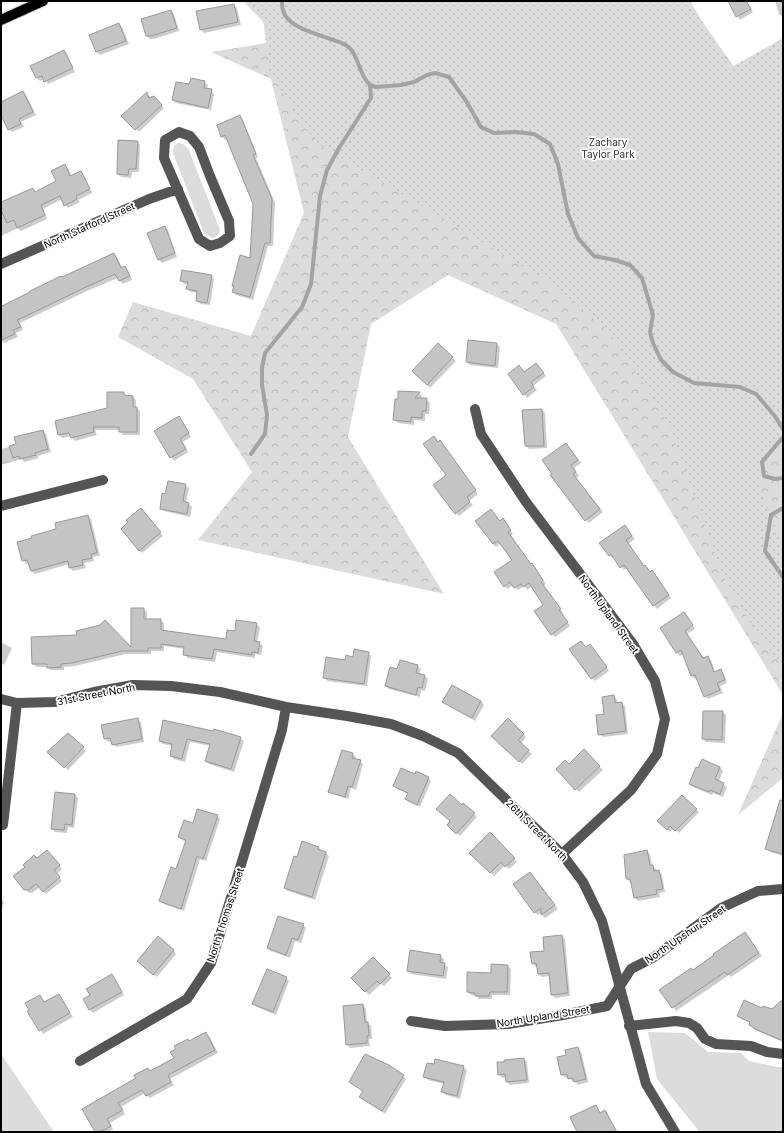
<svg xmlns="http://www.w3.org/2000/svg" width="784" height="1133" viewBox="0 0 784 1133" font-family="Inter,sans-serif">
	<defs>
		<pattern id="forest-crowns" width="20" height="18" patternUnits="userSpaceOnUse"><rect width="20" height="18" fill="#dcdcdc"/><path d="M2 6a3 3 0 1 1 6 0M12 15a3 3 0 1 1 6 0" fill="none" stroke="#bbb"/></pattern>
		<pattern id="park-dots" width="8" height="8" patternUnits="userSpaceOnUse"><rect width="8" height="8" fill="#dcdcdc"/><path d="M2 2h.1M6 6h.1" fill="none" stroke="#bbb" stroke-width="1.8" stroke-linecap="round"/></pattern>
	</defs>
	<rect width="100%" height="100%" fill="#fff"/>
	<path fill="#dcdcdc" d="M 178,143 L 183,144 L 188,148 L 219,227 L 220,231 L 216,237 L 212,238 L 204,233 L 173,153 L 174,146 Z
		M 648,1032 L 685,1033 L 708,1052 L 741,1053 L 749,1061 L 777,1067 L 783,1067 L 783,1131 L 699,1131 L 657,1079 Z
		M 1,1054 L 54,1132 L 1,1132 Z"/>
	<path fill="url(#forest-crowns)" d="M 261,1 L 688,1 L 746,84 L 783,59 L 783,695 L 556,324 L 448,275 L 371,324 L 348,437 L 444,594 L 198,540 L 252,472 L 193,379 L 118,337 L 133,302 L 251,336 L 304,213 L 271,79 L 211,52 L 266,43 Z
		M 783,713 L 783,778 L 738,815 Z"/>
	<path fill="url(#park-dots)" d="M 243,1 L 690,1 L 730,68 L 783,38 L 783,446 L 772,453 L 760,467 L 758,484 L 783,548 L 783,668 L 750,622 L 723,575 L 668,423 L 641,380 L 609,332 L 549,282 L 320,145 L 302,125 L 269,69 L 266,25 Z"/>
	<path fill="#0003" d="M 729,1 L 747,1 L 753,12 L 740,20 Z
		M 775,1 L 783,1 L 783,17 L 779,14 Z
		M 234,5 L 237,8 L 241,25 L 204,33 L 201,30 Z
		M 171,11 L 174,14 L 179,31 L 154,39 L 150,39 L 147,36 Z
		M 119,24 L 122,27 L 129,44 L 100,55 L 97,52 L 91,35 Z
		M 64,51 L 67,54 L 75,72 L 48,84 L 44,79 L 40,81 L 37,78 Z
		M 204,82 L 208,85 L 207,89 L 211,90 L 214,94 L 211,110 L 176,103 L 173,100 L 190,86 Z
		M 23,92 L 26,95 L 36,115 L 21,122 L 24,127 L 12,132 L 9,129 L 1,112 L 1,103 Z
		M 147,93 L 151,99 L 154,97 L 164,108 L 139,132 L 123,116 Z
		M 240,116 L 243,120 L 258,157 L 256,158 L 275,203 L 273,246 L 268,246 L 253,300 L 236,295 L 233,292 L 235,287 L 233,285 L 251,259 L 254,204 L 228,139 L 226,140 L 222,137 L 218,126 Z
		M 137,142 L 140,145 L 139,172 L 132,172 L 131,178 L 121,177 L 118,174 Z
		M 65,165 L 68,168 L 72,177 L 81,172 L 84,175 L 92,193 L 78,200 L 80,202 L 68,208 L 62,199 L 43,209 L 47,219 L 21,231 L 18,228 L 1,236 L 1,203 L 33,189 L 36,192 L 58,182 Z
		M 165,227 L 168,230 L 177,257 L 162,263 L 159,260 L 148,234 Z
		M 114,254 L 117,257 L 123,269 L 125,267 L 128,271 L 132,280 L 123,284 L 118,278 L 89,290 L 20,323 L 23,330 L 16,333 L 18,337 L 4,343 L 1,340 L 1,307 Z
		M 211,276 L 214,279 L 210,305 L 200,304 L 197,300 L 198,293 L 191,292 L 187,289 L 188,284 L 184,284 L 181,280 Z
		M 438,344 L 456,361 L 430,388 L 413,371 Z
		M 497,344 L 500,347 L 498,368 L 470,365 L 467,362 Z
		M 519,367 L 525,373 L 539,367 L 546,376 L 533,386 L 537,390 L 527,398 L 509,374 Z
		M 399,392 L 419,393 L 422,396 L 420,399 L 426,399 L 430,403 L 429,414 L 425,414 L 425,421 L 414,420 L 414,425 L 398,423 L 394,420 Z
		M 123,393 L 126,397 L 133,397 L 136,400 L 136,408 L 140,411 L 140,435 L 123,435 L 120,430 L 95,430 L 97,435 L 75,441 L 71,436 L 62,438 L 59,435 L 56,421 L 108,409 Z
		M 542,410 L 545,413 L 547,448 L 529,449 L 526,446 L 523,411 Z
		M 182,420 L 191,437 L 183,442 L 188,452 L 174,461 L 155,432 Z
		M 43,431 L 46,434 L 51,452 L 38,456 L 39,458 L 24,462 L 22,459 L 1,465 L 1,449 L 17,445 Z
		M 439,443 L 443,445 L 478,494 L 469,501 L 473,505 L 459,516 L 456,513 Z
		M 569,447 L 581,463 L 574,468 L 579,476 L 576,478 L 603,512 L 589,523 L 551,476 Z
		M 185,485 L 189,488 L 186,503 L 189,504 L 192,507 L 190,517 L 164,511 L 161,508 L 166,495 Z
		M 491,510 L 500,521 L 506,523 L 513,534 L 511,536 L 531,565 L 535,568 L 546,584 L 543,586 L 563,613 L 562,614 L 570,626 L 555,637 L 552,634 L 545,605 L 532,586 L 527,590 L 524,586 L 518,590 L 513,585 L 508,589 L 505,586 L 513,560 L 501,543 L 496,547 L 493,544 Z
		M 144,512 L 163,536 L 142,553 L 139,550 Z
		M 87,516 L 91,519 L 100,556 L 93,557 L 94,561 L 84,563 L 86,568 L 73,571 L 70,568 L 69,564 L 35,574 L 31,571 L 29,563 L 26,564 L 23,560 L 33,538 L 58,529 Z
		M 628,530 L 635,539 L 628,544 L 644,567 L 655,575 L 671,598 L 657,609 L 627,568 L 624,570 L 614,557 L 612,558 L 609,555 Z
		M 143,609 L 147,612 L 147,620 L 160,620 L 164,623 L 164,632 L 226,640 L 235,632 L 257,624 L 260,628 L 257,642 L 263,646 L 261,655 L 255,654 L 255,658 L 217,652 L 215,662 L 188,658 L 184,654 L 185,649 L 164,646 L 164,651 L 151,651 L 151,654 L 126,654 L 75,666 L 64,667 L 64,670 L 51,670 L 47,667 L 37,667 L 33,664 L 132,649 Z
		M 687,616 L 695,629 L 687,634 L 704,658 L 707,657 L 711,660 L 715,672 L 720,671 L 724,674 L 727,683 L 720,686 L 723,693 L 708,699 L 705,696 L 697,678 L 695,679 L 692,676 L 683,654 L 680,656 L 677,653 L 661,629 Z
		M 1,642 L 12,648 L 4,665 L 1,663 Z
		M 586,648 L 593,649 L 609,671 L 595,681 L 592,678 Z
		M 368,653 L 371,656 L 367,686 L 327,681 L 324,677 L 346,661 Z
		M 417,666 L 421,669 L 419,675 L 425,676 L 428,679 L 425,691 L 421,690 L 420,697 L 389,689 L 386,686 L 398,670 Z
		M 453,686 L 481,701 L 484,705 L 475,721 L 447,705 L 444,702 Z
		M 614,696 L 617,700 L 618,703 L 622,703 L 625,706 L 628,734 L 603,737 L 599,734 L 605,715 Z
		M 704,712 L 722,712 L 726,715 L 725,743 L 706,742 L 703,739 Z
		M 137,719 L 141,722 L 144,742 L 116,747 L 113,744 L 112,741 L 108,742 L 105,739 Z
		M 508,720 L 526,737 L 521,744 L 532,754 L 522,764 L 493,736 Z
		M 164,721 L 240,738 L 244,741 L 234,772 L 209,764 L 206,761 L 211,746 L 190,742 L 185,762 L 174,759 L 171,756 L 173,746 L 163,744 L 160,741 Z
		M 68,734 L 86,751 L 68,770 L 49,752 Z
		M 584,751 L 603,770 L 579,792 L 557,769 L 569,765 Z
		M 352,754 L 356,757 L 355,760 L 360,761 L 363,764 L 356,790 L 351,788 L 348,799 L 333,794 L 329,791 Z
		M 720,767 L 723,771 L 719,781 L 727,787 L 723,797 L 713,793 L 712,795 L 693,787 L 690,784 Z
		M 428,778 L 431,781 L 420,807 L 409,802 L 406,799 L 408,794 L 398,789 L 394,786 Z
		M 75,795 L 78,798 L 74,828 L 68,827 L 67,833 L 55,832 L 52,829 Z
		M 682,796 L 699,812 L 679,833 L 674,828 L 670,832 L 659,821 Z
		M 463,805 L 477,817 L 460,836 L 448,825 Z
		M 217,816 L 220,819 L 206,861 L 200,859 L 184,911 L 164,904 L 160,901 L 177,870 L 186,842 L 182,840 L 179,837 L 193,824 Z
		M 783,821 L 783,856 L 770,852 L 767,849 Z
		M 490,834 L 517,862 L 509,869 L 505,865 L 494,876 L 471,853 Z
		M 319,848 L 322,851 L 326,853 L 329,856 L 315,900 L 288,891 L 285,888 L 298,858 Z
		M 647,851 L 650,854 L 652,866 L 656,869 L 656,872 L 659,871 L 662,875 L 665,892 L 659,893 L 660,897 L 638,901 L 635,898 L 632,882 L 630,882 L 627,879 L 625,855 Z
		M 50,854 L 62,869 L 57,874 L 62,881 L 46,894 L 40,887 L 32,893 L 29,893 L 25,889 L 26,867 L 37,859 Z
		M 540,885 L 558,909 L 545,918 L 542,915 L 542,912 L 538,915 L 535,912 Z
		M 1,899 L 4,902 L 1,909 Z
		M 303,925 L 306,928 L 301,943 L 295,941 L 290,958 L 271,951 L 268,948 Z
		M 745,934 L 762,956 L 731,977 L 729,975 L 676,1011 L 661,990 L 693,971 Z
		M 562,936 L 565,939 L 570,996 L 555,998 L 552,995 L 550,976 L 542,977 L 538,974 L 538,966 L 536,967 L 532,963 Z
		M 173,950 L 176,954 L 157,977 L 141,964 Z
		M 440,956 L 444,959 L 443,964 L 448,967 L 446,979 L 411,974 L 408,970 Z
		M 373,959 L 392,978 L 384,986 L 381,984 L 369,995 L 353,978 Z
		M 507,966 L 511,969 L 510,995 L 492,995 L 492,999 L 479,999 L 476,995 L 471,995 L 468,992 L 492,974 Z
		M 112,976 L 115,979 L 124,995 L 93,1013 L 90,1010 L 91,995 Z
		M 286,978 L 289,981 L 276,1015 L 257,1007 L 254,1004 Z
		M 59,995 L 73,1017 L 43,1034 L 29,1011 L 40,996 L 45,1003 Z
		M 783,1002 L 783,1042 L 757,1031 L 750,1024 L 751,1023 L 741,1019 L 738,1016 L 763,1009 L 772,1010 Z
		M 363,1005 L 366,1009 L 367,1022 L 371,1026 L 372,1039 L 369,1039 L 370,1046 L 350,1048 L 347,1044 Z
		M 205,1033 L 209,1036 L 218,1053 L 170,1079 L 174,1085 L 150,1098 L 145,1093 L 121,1107 L 125,1114 L 110,1123 L 113,1129 L 108,1132 L 96,1132 L 83,1109 L 175,1058 L 177,1049 Z
		M 577,1048 L 581,1051 L 588,1082 L 578,1085 L 575,1081 L 573,1082 L 569,1077 L 566,1078 L 562,1075 L 567,1056 Z
		M 524,1059 L 527,1062 L 529,1083 L 510,1085 L 507,1082 L 507,1077 L 502,1078 L 499,1074 Z
		M 463,1067 L 467,1070 L 460,1099 L 446,1095 L 442,1092 L 444,1084 L 428,1080 L 425,1077 Z
		M 403,1075 L 406,1079 L 385,1114 L 364,1100 L 361,1097 L 364,1091 L 350,1082 Z"/>
	<g fill="none" stroke-linecap="round" stroke-linejoin="round">
		<path stroke="#a3a3a3" stroke-width="4" d="M 370,85 L 376,87 L 401,85 L 414,82 L 427,75 L 435,73 L 449,77 L 466,101 L 481,127 L 494,133 L 516,132 L 534,134 L 550,144 L 558,164 L 568,214 L 578,238 L 594,256 L 615,260 L 630,265 L 642,278 L 653,315 L 650,332 L 653,343 L 661,360 L 673,372 L 694,383 L 740,387 L 756,394 L 774,415 L 783,429
			M 783,437 L 762,462 L 764,476 L 775,479 L 783,478
			M 251,454 L 265,434 L 267,415 L 262,385 L 262,368 L 265,353 L 302,307 L 311,284 L 320,196 L 327,170 L 339,148 L 371,98 L 370,85 C 358,75 359,51 344,44 C 327,36 287,30 283,10 C 282,8 282,4 282,1
			M 783,508 L 771,515 L 765,551 L 783,577"/>
	</g>
	<path fill="#c4c4c4" stroke="#999" d="M 728,1 L 746,1 L 751,9 L 736,17 Z
		M 234,4 L 238,22 L 200,30 L 196,11 Z
		M 171,10 L 177,28 L 151,36 L 146,36 L 141,19 Z
		M 119,23 L 126,41 L 96,52 L 89,35 Z
		M 64,50 L 73,68 L 44,82 L 42,76 L 36,78 L 30,66 Z
		M 191,78 L 205,81 L 204,88 L 212,89 L 208,108 L 172,100 L 176,82 L 189,84 Z
		M 23,91 L 33,112 L 19,119 L 21,124 L 8,130 L 1,115 L 1,102 Z
		M 147,92 L 149,98 L 154,96 L 162,105 L 135,130 L 121,116 Z
		M 240,115 L 256,154 L 253,155 L 272,199 L 270,243 L 265,243 L 250,297 L 232,292 L 234,286 L 232,286 L 240,255 L 250,258 L 253,204 L 225,135 L 221,137 L 217,125 Z
		M 118,140 L 138,141 L 136,169 L 129,169 L 128,175 L 117,174 Z
		M 65,164 L 70,176 L 81,171 L 90,189 L 76,196 L 77,199 L 64,206 L 60,196 L 41,205 L 45,215 L 17,228 L 14,220 L 7,223 L 1,210 L 1,202 L 33,188 L 35,192 L 56,181 L 51,171 Z
		M 165,226 L 175,253 L 158,260 L 147,233 Z
		M 114,253 L 121,268 L 125,266 L 130,276 L 119,281 L 115,274 L 86,287 L 24,317 L 17,320 L 21,327 L 13,330 L 15,334 L 1,340 L 1,303 L 2,306 L 30,292 L 30,291 L 61,276 L 62,277 Z
		M 182,270 L 212,275 L 207,303 L 196,301 L 197,291 L 186,289 L 188,282 L 180,281 Z
		M 468,340 L 497,343 L 495,366 L 466,362 Z
		M 438,343 L 453,357 L 427,385 L 412,371 Z
		M 536,363 L 544,373 L 531,382 L 534,387 L 523,395 L 508,374 L 519,365 L 524,372 Z
		M 398,391 L 420,392 L 415,398 L 427,398 L 426,411 L 422,411 L 422,418 L 411,417 L 411,422 L 393,420 L 395,399 L 398,399 Z
		M 107,392 L 124,392 L 124,395 L 133,396 L 133,407 L 137,407 L 137,432 L 119,432 L 119,427 L 93,427 L 94,432 L 71,438 L 69,433 L 58,435 L 55,421 L 107,408 Z
		M 542,409 L 544,446 L 525,446 L 522,410 Z
		M 179,416 L 189,433 L 180,439 L 186,449 L 170,458 L 154,431 Z
		M 43,430 L 48,449 L 35,453 L 36,455 L 20,459 L 19,456 L 13,458 L 9,446 L 16,444 L 14,437 Z
		M 434,436 L 438,442 L 440,440 L 476,490 L 467,497 L 470,502 L 455,514 L 433,485 L 446,475 L 423,444 Z
		M 566,443 L 578,460 L 571,465 L 576,472 L 573,474 L 600,509 L 585,521 L 550,475 L 552,474 L 542,460 Z
		M 168,481 L 186,484 L 183,501 L 189,503 L 187,514 L 160,509 L 162,493 L 165,494 Z
		M 141,508 L 161,532 L 139,551 L 121,529 L 128,522 L 126,520 Z
		M 491,509 L 500,521 L 503,518 L 511,530 L 508,532 L 531,564 L 532,563 L 543,580 L 541,582 L 561,609 L 559,610 L 568,622 L 551,635 L 534,611 L 543,605 L 529,583 L 523,587 L 521,584 L 514,588 L 510,582 L 504,587 L 494,572 L 512,560 L 498,541 L 493,544 L 475,521 Z
		M 88,515 L 97,553 L 91,554 L 92,558 L 82,560 L 83,565 L 69,568 L 68,561 L 31,571 L 27,560 L 22,561 L 17,542 L 32,538 L 31,536 L 56,529 L 55,523 Z
		M 625,525 L 632,536 L 626,540 L 644,566 L 645,565 L 650,572 L 652,570 L 669,595 L 653,606 L 624,565 L 620,568 L 611,554 L 609,556 L 599,543 Z
		M 131,608 L 144,608 L 144,619 L 161,619 L 161,630 L 226,639 L 227,630 L 235,631 L 236,620 L 257,623 L 254,641 L 260,642 L 258,653 L 252,652 L 252,655 L 214,649 L 212,659 L 183,655 L 184,647 L 161,644 L 161,648 L 148,648 L 148,651 L 122,651 L 72,663 L 61,664 L 61,667 L 47,668 L 47,664 L 32,664 L 31,637 L 77,635 L 76,631 L 100,625 L 105,620 L 131,647 Z
		M 684,612 L 693,625 L 685,631 L 703,658 L 708,656 L 714,672 L 721,669 L 725,680 L 717,683 L 720,690 L 704,697 L 695,675 L 691,676 L 681,650 L 676,653 L 660,628 Z
		M 581,641 L 586,647 L 590,644 L 607,667 L 591,679 L 569,649 Z
		M 354,649 L 369,652 L 364,684 L 323,678 L 326,657 L 345,660 L 346,655 L 353,657 Z
		M 400,660 L 418,665 L 416,673 L 425,675 L 422,688 L 418,687 L 416,695 L 385,686 L 390,667 L 397,669 Z
		M 452,685 L 481,701 L 472,718 L 442,702 Z
		M 614,695 L 615,703 L 622,702 L 626,731 L 598,735 L 596,715 L 604,714 L 602,697 Z
		M 703,711 L 723,711 L 722,740 L 702,739 Z
		M 138,718 L 142,739 L 112,745 L 110,738 L 104,739 L 101,725 Z
		M 508,718 L 524,734 L 518,740 L 529,750 L 519,762 L 491,736 Z
		M 163,720 L 213,731 L 214,729 L 241,737 L 231,769 L 205,761 L 210,744 L 187,739 L 182,759 L 170,756 L 172,744 L 159,741 Z
		M 68,733 L 84,747 L 64,768 L 47,752 Z
		M 584,749 L 600,766 L 575,790 L 556,769 L 565,760 L 569,764 Z
		M 342,750 L 353,753 L 352,758 L 361,760 L 352,787 L 348,786 L 345,797 L 328,792 Z
		M 702,759 L 720,767 L 715,779 L 724,783 L 720,794 L 710,790 L 709,792 L 689,784 L 696,767 L 698,768 Z
		M 401,768 L 415,774 L 416,771 L 429,777 L 417,805 L 405,799 L 408,793 L 393,786 Z
		M 55,792 L 75,794 L 72,825 L 65,824 L 64,830 L 51,829 Z
		M 450,794 L 462,805 L 463,803 L 475,813 L 456,834 L 447,825 L 450,821 L 436,809 Z
		M 682,795 L 697,809 L 675,831 L 670,826 L 667,830 L 657,821 Z
		M 780,800 L 783,800 L 783,854 L 765,849 Z
		M 197,809 L 218,815 L 203,859 L 197,856 L 181,909 L 159,901 L 171,867 L 176,869 L 186,840 L 178,837 L 184,820 L 193,823 Z
		M 490,832 L 515,858 L 505,867 L 501,862 L 490,873 L 469,853 Z
		M 302,841 L 319,847 L 318,849 L 326,852 L 312,897 L 284,888 L 294,856 L 297,857 Z
		M 47,850 L 60,865 L 54,870 L 60,877 L 43,892 L 36,884 L 29,890 L 24,890 L 13,876 L 25,867 L 23,865 L 34,855 L 37,858 Z
		M 647,850 L 650,865 L 653,865 L 654,871 L 659,870 L 663,889 L 656,890 L 657,894 L 634,898 L 630,879 L 626,879 L 624,855 Z
		M 530,872 L 555,905 L 541,915 L 541,908 L 534,913 L 513,884 Z
		M 278,916 L 304,924 L 298,940 L 292,938 L 286,955 L 267,948 Z
		M 745,932 L 759,953 L 727,975 L 725,972 L 672,1008 L 659,990 L 691,968 L 693,970 L 714,955 L 713,954 Z
		M 562,935 L 568,993 L 551,995 L 549,973 L 538,974 L 536,963 L 532,964 L 530,952 L 544,951 L 543,937 Z
		M 158,936 L 174,950 L 153,975 L 137,961 Z
		M 410,950 L 441,955 L 440,962 L 445,963 L 443,976 L 407,971 Z
		M 373,957 L 390,974 L 380,984 L 377,981 L 365,992 L 351,978 Z
		M 491,964 L 508,965 L 507,992 L 490,992 L 489,996 L 475,996 L 475,993 L 467,992 L 467,972 L 491,973 Z
		M 267,969 L 287,977 L 273,1012 L 252,1004 Z
		M 112,974 L 122,992 L 89,1010 L 83,999 L 90,995 L 86,989 Z
		M 59,994 L 70,1013 L 39,1031 L 27,1011 L 29,1010 L 25,1003 L 40,995 L 44,1002 Z
		M 783,999 L 783,1041 L 753,1028 L 753,1027 L 749,1025 L 750,1022 L 737,1016 L 744,1000 L 762,1008 L 763,1006 L 772,1009 Z
		M 363,1004 L 365,1022 L 368,1022 L 369,1036 L 367,1036 L 367,1043 L 346,1045 L 343,1006 Z
		M 206,1032 L 215,1050 L 168,1075 L 171,1082 L 146,1096 L 142,1090 L 118,1103 L 123,1110 L 107,1119 L 111,1126 L 100,1132 L 95,1132 L 82,1109 L 136,1078 L 134,1075 L 148,1068 L 150,1071 L 174,1058 L 170,1052 L 176,1049 L 174,1046 L 188,1039 L 189,1041 Z
		M 578,1047 L 586,1079 L 574,1082 L 573,1078 L 568,1079 L 567,1074 L 561,1075 L 557,1057 L 566,1055 L 565,1050 Z
		M 365,1054 L 389,1065 L 404,1075 L 382,1111 L 359,1097 L 363,1091 L 349,1082 Z
		M 524,1058 L 527,1080 L 506,1082 L 505,1074 L 498,1075 L 497,1062 L 504,1062 L 504,1060 Z
		M 435,1059 L 464,1066 L 457,1096 L 441,1092 L 444,1082 L 423,1077 L 427,1063 L 434,1064 Z
		M 596,1105 L 600,1113 L 605,1110 L 617,1132 L 577,1132 L 570,1117 Z"/>
	<g fill="none" stroke-linecap="round" stroke-linejoin="round">
		<g stroke="#dbdbdb" stroke-width="12">
			<path id="major" d="M 1,20 L 43,1"/>
		</g>
		<path stroke="#555" stroke-width="10" d="M 179,132 L 190,136 L 199,147 L 210,176 L 229,221 L 230,236 L 220,243 L 210,246 L 199,239 L 164,158 L 165,140 Z
			M 1,264 L 149,199 L 178,189
			M 475,409 L 481,434 L 526,502 L 633,644 L 655,681 L 665,719 L 657,754 L 631,790 L 562,854
			M 1,506 L 103,480
			M 1,699 L 17,703 L 55,702 L 94,692 L 133,685 L 171,686 L 220,692 L 286,707 L 347,716 L 391,724 L 423,736 L 458,753 L 562,854 L 583,882 L 602,921 L 646,1084 L 675,1132
			M 3,825 L 17,703
			M 411,1021 L 445,1026 L 508,1024 L 563,1015 L 607,1006 L 631,969 L 654,957 L 721,908 L 758,891 L 783,889
			M 629,1026 L 676,1021 L 689,1023 L 697,1028 L 705,1039 L 716,1044 L 751,1046 L 767,1052 L 783,1054
			M 80,1061 L 187,999 L 211,963 L 282,730 L 286,707"/>
		<use href="#major" stroke="#000" stroke-width="10"/>
	</g>
	<g text-anchor="middle" dominant-baseline="central" stroke-width="3.5" stroke-linejoin="round" paint-order="stroke">
		<g font-size="10" fill="#333" stroke="#fff">
			<text x="608" y="142">Zachary<tspan x="608" dy="12">Taylor Park</tspan></text>
		</g>
		<g font-size="10" fill="#000" stroke="#fff">
			<text transform="translate(89 225) rotate(-24)">North Stafford Street</text>
			<text transform="translate(609 614) rotate(54)">North Upland Street</text>
			<text transform="translate(96 694) rotate(-11)">31st Street North</text>
			<text transform="translate(537 830) rotate(45)">26th Street North</text>
			<text transform="translate(225 915) rotate(-72)">North Thomas Street</text>
			<text transform="translate(685 934) rotate(-34)">North Upshur Street</text>
			<text transform="translate(543 1016) rotate(-9)">North Upland Street</text>
		</g>
	</g>
	<rect width="784" height="1133" fill="none" stroke="#000000" stroke-width="4"/>
</svg>
